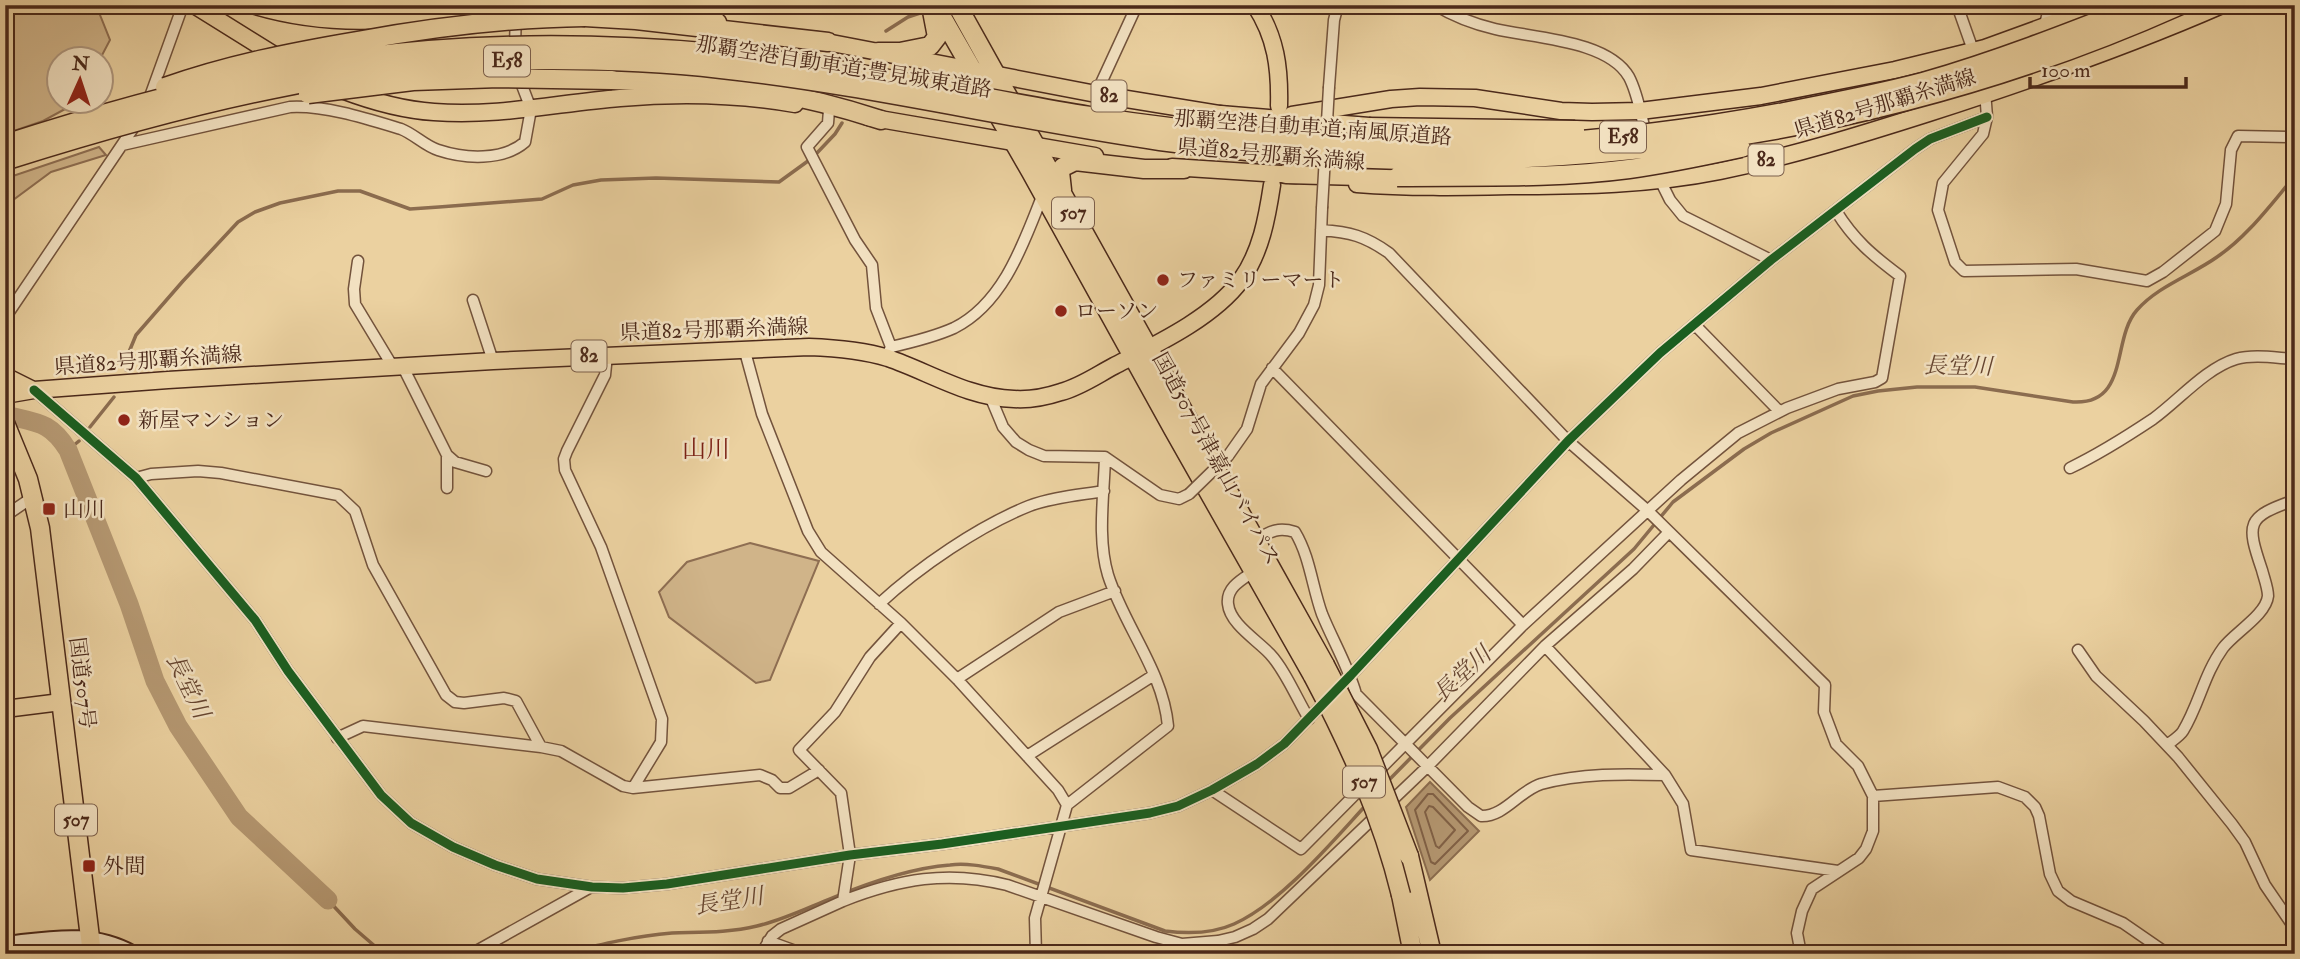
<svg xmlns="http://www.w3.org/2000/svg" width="2300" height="959" viewBox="0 0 2300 959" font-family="'IM FELL Double Pica','Noto Serif JP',serif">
	<rect width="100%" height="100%" fill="#ebd1a0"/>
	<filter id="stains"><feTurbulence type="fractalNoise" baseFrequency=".00286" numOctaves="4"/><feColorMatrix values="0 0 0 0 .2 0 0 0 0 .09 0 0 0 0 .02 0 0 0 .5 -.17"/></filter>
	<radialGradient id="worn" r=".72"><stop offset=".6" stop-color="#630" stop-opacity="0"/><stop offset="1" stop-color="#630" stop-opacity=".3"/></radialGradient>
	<path fill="#d0b489" stroke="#8e6e52" stroke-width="2" d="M 5,5 L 96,5 L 110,40 L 100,59 L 60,60 L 60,102 L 78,102 L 43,121 L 5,134 Z
		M 99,147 L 106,155 L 51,172 L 5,206 L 5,173 L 7,178 Z
		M 750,543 L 819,561 L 770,680 L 756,683 L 669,617 L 659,592 L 687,562 Z"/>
	<path fill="#b59872" stroke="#8b6c4f" stroke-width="2" d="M 1430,782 L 1479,831 L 1430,880 L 1406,807 Z"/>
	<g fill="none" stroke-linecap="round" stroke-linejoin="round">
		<path stroke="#806046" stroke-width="2" d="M 1428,794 L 1433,794 L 1468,831 L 1435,864 L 1431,862 L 1415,810 Z
			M 1429,806 L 1433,807 L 1455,830 L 1439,848 L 1436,846 L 1425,812 Z"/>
		<path stroke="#8b6c4f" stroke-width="3.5" d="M 886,31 L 908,17 L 926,11
			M 816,154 L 835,134 L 842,123
			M 126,370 L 129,352 L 136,335 L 183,281 L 238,222 L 255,212 L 280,203 L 338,191 L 360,191 L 410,209 L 439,207 L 542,199 L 573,185 L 601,180 L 656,178 L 779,182 L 808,161
			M 90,427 L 114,397
			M 68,450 L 79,441
			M 1386,783 L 1450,718 L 1634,549 L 1673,502 L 1744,449 L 1771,433 L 1853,396 L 1878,391 L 1917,387 L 1975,387 L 2073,402 C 2130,405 2111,339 2137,310 C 2158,286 2192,275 2217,257 C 2248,236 2271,204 2295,176
			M 328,900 L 355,929 L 384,954
			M 561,954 C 598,945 634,936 672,933 C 700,932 728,933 757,926 C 783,920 807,908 832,898 C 868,883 910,868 950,865 C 966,863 982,866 998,869 L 1165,931 C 1189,934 1212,934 1234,924 C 1281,903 1332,842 1367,804"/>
		<path stroke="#b59872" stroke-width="19" d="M 5,415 C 37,423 50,421 68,450 L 129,604 L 155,681 L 178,726 L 239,817 L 328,900"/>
		<g stroke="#73533c" stroke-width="13">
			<path id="street" d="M 1435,5 C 1453,16 1474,24 1495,29 C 1533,38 1608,40 1629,77 C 1638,94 1641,116 1646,134
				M 1957,5 L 1974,53
				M 2044,28 L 2050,5
				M 515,50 L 516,5
				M 1329,87 L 1334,20 L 1338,5
				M 1985,91 L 1987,117 L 1983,134 L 1943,183 L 1938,210 L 1955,262 L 1964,271 L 2076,269 L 2147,281 L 2163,272 L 2215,231 L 2226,204 L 2231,150 L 2238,136 L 2295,137
				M 1096,94 L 1137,5
				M 148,102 L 183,5
				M 829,110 L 828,123 L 807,147 L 855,240 L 872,265 L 876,308 L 891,347 L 886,358
				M 122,145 L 290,107 C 325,105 368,119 401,129 C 414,134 425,146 438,150 C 465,159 503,161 525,142 L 531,109 L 518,75
				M 1658,176 L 1670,200 L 1683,216 L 1771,260
				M 1321,230 C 1350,232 1365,236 1389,253 L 1568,441 L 1648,511 L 1825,685 L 1824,712 L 1836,744 L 1858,766 L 1873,796 L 1873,831 L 1866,849 L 1859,858 L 1812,889 L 1802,911 L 1797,933 L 1801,954
				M 358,261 L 354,289 L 355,304 L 393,367
				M 473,300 L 493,361
				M 5,318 L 136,124
				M 1695,325 L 1779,411
				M 891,347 C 913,342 934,337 954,328 C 1004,303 1024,242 1043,194
				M 744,348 L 762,414 L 808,531 L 821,552 L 901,623 L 957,679 L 1058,790 L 1067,805 L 1035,918 L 1036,954
				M 607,355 L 605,375 L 567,451 L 564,459 L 565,470 L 601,547 L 662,719 L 661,742 L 633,788
				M 403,367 L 447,455 L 455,462 L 486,471
				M 1272,368 L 1523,625
				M 34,390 L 136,478 L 255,620 L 288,671 L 381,795 L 411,823 L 453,847 L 495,865 L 537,879 L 592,887 L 623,888 L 667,884 L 850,855 L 942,844 L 1150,813 L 1178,806 L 1212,790 L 1257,764 L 1284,744 L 1351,675 L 1568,441 L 1660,353 L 1771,260 L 1915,149 L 1930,139 L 1987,117
				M 990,396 L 1003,427 L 1016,442 L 1029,450 L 1044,456 L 1105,457 L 1160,495 L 1179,499 L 1189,494
				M 1228,456 L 1247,429 L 1261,384 L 1299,333 L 1314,305 L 1319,285 L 1322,208
				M 2070,468 C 2099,454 2126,437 2153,419 C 2178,401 2206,368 2236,359 C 2254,354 2276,358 2295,359
				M 136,478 L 151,474 L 198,471 L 221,473 L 338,495 L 355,511 L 373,565 L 446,695 L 455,702 L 464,703 L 504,698 L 516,701 L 541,747
				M 447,488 L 447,455
				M 5,516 L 33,497
				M 1257,539 C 1271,531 1279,527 1295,532 C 1310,557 1312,586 1322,614 C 1333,641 1348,666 1356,694 L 1468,807 L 1481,816 C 1504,817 1519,791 1541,784 C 1581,773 1624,774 1665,775
				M 1253,572 C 1241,580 1226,588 1228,604 C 1230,624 1257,640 1270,654 C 1285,670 1297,699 1309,719
				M 879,604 C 919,567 979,526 1029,506 C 1052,497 1080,495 1104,491
				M 1545,646 L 1665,775 L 1683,804 L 1691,850 L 1838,871
				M 2078,650 L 2096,676 L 2144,721 L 2178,757 L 2232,824 L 2245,842 L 2265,885 L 2295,929
				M 957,679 L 1059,612 L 1115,591
				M 337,738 L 363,726 L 541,747 L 561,751 L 623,786 L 633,788 L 760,775 L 772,780 L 780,788 L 789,788 L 819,770
				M 2167,745 C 2172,741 2180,736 2183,731 C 2199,705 2204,674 2223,648 C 2234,633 2266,615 2268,596 C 2268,588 2264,578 2262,570 C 2246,523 2246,517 2295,500
				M 1027,756 L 1154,675
				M 1212,790 L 1301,849 L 1523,625 L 1681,480 L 1738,433 L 1787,408 L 1838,389 L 1875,382 L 1882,378 L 1900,276 C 1872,255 1854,240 1836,211
				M 1873,796 L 1998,787 L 2025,797 L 2035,807 L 2039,816 L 2050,874 L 2058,891 L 2071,901 L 2123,923 L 2168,954
				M 1067,805 L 1168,726 C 1163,671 1124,626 1108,575 C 1097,538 1104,495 1105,457
				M 843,901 C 899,879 948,870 1007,885 L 1156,937 L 1182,944 L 1218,941 L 1235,937 L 1253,929 L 1268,919 L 1428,766 L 1545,646 L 1633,569 L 1669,532
				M 768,941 L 804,954
				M 471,954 L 591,887
				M 761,954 L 772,936 L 781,929 L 843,901 L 850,855 L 841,793 L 799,750 L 835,712 L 870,657 L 901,623"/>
		</g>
		<g stroke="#4b291a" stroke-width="18">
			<path id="secondary" d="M 5,944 C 51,939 91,930 134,954"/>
		</g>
		<g stroke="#4b291a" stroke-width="19">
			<path id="primary" d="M 194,5 L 284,61
				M 252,5 C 307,22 361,24 417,17 C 448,13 477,6 508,5
				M 601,5 L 637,8 L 718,22
				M 1255,5 C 1276,37 1280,68 1279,106
				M 816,40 L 1096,94 L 1231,116
				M 342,90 C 371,101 403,110 434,112 C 497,117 558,103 620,98 C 677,93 737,94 795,104
				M 1292,115 L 1391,99 L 1420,97 L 1475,98 L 1561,111 L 1592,112 L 1640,111 L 1761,96 L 1895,70 L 1985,48 L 2103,5
				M 868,117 L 1095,156
				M 1172,167 L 1296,175
				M 1357,184 C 1408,188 1459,187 1510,186 C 1580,186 1651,185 1720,171 C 1792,156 1860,135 1929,113 C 2028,81 2126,47 2222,5
				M 5,376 L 31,389
				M 5,395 L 34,390 L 168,380 L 493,361 L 809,347 C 836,348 862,350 888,358 C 929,372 969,398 1014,399 C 1030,400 1046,397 1061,392 C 1080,387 1097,375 1114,366 C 1155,345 1213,318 1241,280 C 1261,252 1267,218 1272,185
				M 5,709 L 61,702"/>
		</g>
		<g stroke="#4b291a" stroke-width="21">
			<path id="highway" d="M 935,5 L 1031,172 L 1173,429 L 1313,676
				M 957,5 L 1325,665
				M 585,17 L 636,20 L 828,42
				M 878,52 L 900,52 L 930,46 L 937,37 L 932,11
				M 612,80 C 645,81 678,80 710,83 C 769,89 825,102 881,120
				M 1220,115 L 1369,127
				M 1286,174 L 1397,177
				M 1062,190 L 1060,172 L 1063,167 L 1075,161 L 1144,169 L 1184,169
				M 5,423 L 28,479 L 40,528 L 92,954
				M 1409,856 L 1432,954
				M 1401,895 L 1413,954"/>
		</g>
		<use href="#street" stroke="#f2e1c1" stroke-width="10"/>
		<use href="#secondary" stroke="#f2e1c1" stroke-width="14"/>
		<use href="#primary" stroke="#ebd1a0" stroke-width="16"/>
		<use href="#highway" stroke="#ebd1a0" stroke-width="18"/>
		<g stroke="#73533c" stroke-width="13" stroke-linecap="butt">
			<path id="street-bridge" d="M 1322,208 L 1329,87
				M 1189,494 L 1228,456"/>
		</g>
		<g stroke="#4b291a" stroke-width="21" stroke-linecap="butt">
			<path id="highway-bridge" d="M 165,87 C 227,65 292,52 357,41 C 433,27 508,18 585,17
				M 308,94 L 413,81 L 499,78 L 612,80
				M 1369,127 L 1575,130
				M 5,144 C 119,107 236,75 355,58 C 474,42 594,42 714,53 C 840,65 965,96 1090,116 C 1180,130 1271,139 1361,144 C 1503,152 1645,138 1784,112 C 1831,103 1878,94 1923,82 C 1996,61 2068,33 2139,5
				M 11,159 C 182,105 363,59 544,60 C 603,60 662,62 721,69 C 868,85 1013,120 1160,141 C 1505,189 1861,148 2181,5
				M 1397,177 C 1474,176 1553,179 1629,169 C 1667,164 1704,156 1741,148
				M 1325,665 L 1368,749 L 1409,856
				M 1313,676 C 1350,746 1382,817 1401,895"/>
		</g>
		<use href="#street-bridge" stroke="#f2e1c1" stroke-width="10"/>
		<use href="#highway-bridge" stroke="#ebd1a0" stroke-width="18"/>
		<g stroke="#f2e1c1" stroke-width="13">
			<path id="cycleway" d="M 34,390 L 136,478 L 255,620 L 288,671 L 381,795 L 411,823 L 453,847 L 495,865 L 537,879 L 592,887 L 623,888 L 667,884 L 850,855 L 942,844 L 1150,813 L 1178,806 L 1212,790 L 1257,764 L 1284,744 L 1351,675 L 1568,441 L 1660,353 L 1771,260 L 1915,149 L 1930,139 L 1987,117"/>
		</g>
		<use href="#cycleway" stroke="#1b5e20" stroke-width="9"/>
	</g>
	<g fill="#8f2418" stroke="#f2e1c1" stroke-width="2.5">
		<circle cx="1163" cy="280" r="7"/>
		<circle cx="1061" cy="311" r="7"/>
		<circle cx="124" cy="420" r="7"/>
		<rect x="42" y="502" width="14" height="14" rx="3.5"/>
		<rect x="82" y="859" width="14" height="14" rx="3.5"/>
	</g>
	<g text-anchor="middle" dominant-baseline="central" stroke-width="5" stroke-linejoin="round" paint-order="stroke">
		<g fill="#f2e1c1" stroke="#7d604c" stroke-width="2">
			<rect x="484" y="45.5" width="46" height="31" rx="5"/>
			<rect x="1091.5" y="80.5" width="35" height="31" rx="5"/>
			<rect x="1600" y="121.5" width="46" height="31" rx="5"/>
			<rect x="1748.5" y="144.5" width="35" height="31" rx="5"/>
			<rect x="1052" y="197.5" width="42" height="31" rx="5"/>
			<rect x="571.5" y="340.5" width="35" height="31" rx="5"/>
			<rect x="1343" y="766.5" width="42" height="31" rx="5"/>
			<rect x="55" y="804.5" width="42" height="31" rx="5"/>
		</g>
		<g font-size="19" font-weight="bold" fill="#4b291a">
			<text x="507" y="61">E58</text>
			<text x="1109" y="96">82</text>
			<text x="1623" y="137">E58</text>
			<text x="1766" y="160">82</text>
			<text x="1073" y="213">507</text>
			<text x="589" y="356">82</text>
			<text x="1364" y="782">507</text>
			<text x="76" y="820">507</text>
		</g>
		<g font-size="21" fill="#4b291a" stroke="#f2e1c1">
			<text transform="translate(844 67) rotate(9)">那覇空港自動車道;豊見城東道路</text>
			<text transform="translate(1885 104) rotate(-17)">県道82号那覇糸満線</text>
			<text transform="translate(1313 128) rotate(4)">那覇空港自動車道;南風原道路</text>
			<text transform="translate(1271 155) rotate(5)">県道82号那覇糸満線</text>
			<text transform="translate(714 330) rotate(-2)">県道82号那覇糸満線</text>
			<text transform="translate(148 361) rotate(-4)">県道82号那覇糸満線</text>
			<text transform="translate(1216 459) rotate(61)">国道507号津嘉山バイパス</text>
			<text transform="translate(82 683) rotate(83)">国道507号</text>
		</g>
		<g font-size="21" fill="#4b291a" stroke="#f2e1c1" text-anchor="start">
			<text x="1177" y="280">ファミリーマート</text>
			<text x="1075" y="311">ローソン</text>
			<text x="138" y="420">新屋マンション</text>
			<text x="63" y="509">山川</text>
			<text x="103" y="866">外間</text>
		</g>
		<g font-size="23" font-style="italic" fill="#664530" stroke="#f2e1c1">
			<text transform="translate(1958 366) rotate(1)">長堂川</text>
			<text transform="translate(1462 674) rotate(-43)">長堂川</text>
			<text transform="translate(188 686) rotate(64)">長堂川</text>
			<text transform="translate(729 901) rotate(-9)">長堂川</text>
		</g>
		<g font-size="24" fill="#7a1f14" stroke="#f2e1c1">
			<text x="706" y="449">山川</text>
		</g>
	</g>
	<rect width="2300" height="959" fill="none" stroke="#ebd1a0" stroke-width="28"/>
	<rect x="7" y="7" width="2286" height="945" fill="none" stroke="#4b291a" stroke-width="3.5"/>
	<rect x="14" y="14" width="2272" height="931" fill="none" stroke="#4b291a" stroke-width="2"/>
	<g transform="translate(80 80) rotate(3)"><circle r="33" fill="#f2e1c1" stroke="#af977e" stroke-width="2"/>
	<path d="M0-5L12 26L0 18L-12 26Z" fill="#8f2418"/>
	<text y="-10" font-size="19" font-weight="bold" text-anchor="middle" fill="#4b291a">N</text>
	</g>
	<path d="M2030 77v10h156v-10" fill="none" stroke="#4b291a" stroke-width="3.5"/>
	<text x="2041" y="77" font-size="21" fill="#4b291a" stroke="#f2e1c1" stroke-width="5" paint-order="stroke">100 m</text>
	<rect width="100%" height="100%" filter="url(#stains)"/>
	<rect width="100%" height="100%" fill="url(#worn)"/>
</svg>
